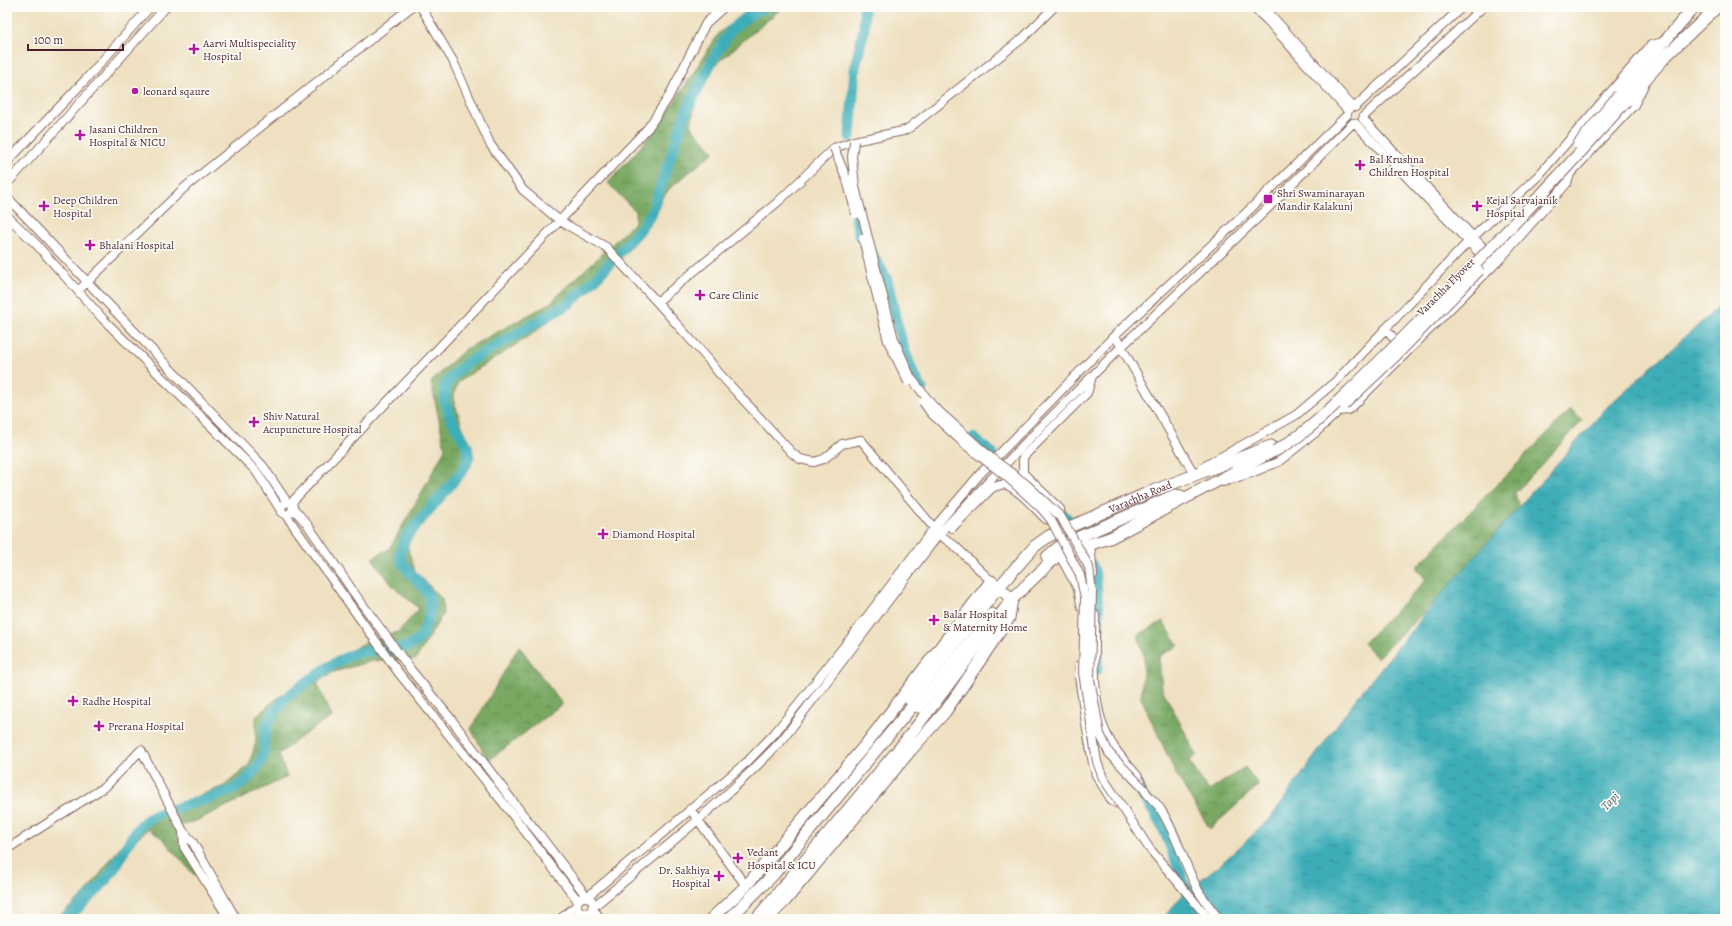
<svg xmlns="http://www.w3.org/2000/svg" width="1732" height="926" viewBox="0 0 1732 926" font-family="Alegreya,serif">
	<defs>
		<pattern id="forest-crowns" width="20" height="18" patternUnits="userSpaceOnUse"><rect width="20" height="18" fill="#78a862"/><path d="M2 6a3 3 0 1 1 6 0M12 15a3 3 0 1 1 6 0" fill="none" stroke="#648851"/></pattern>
		<pattern id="water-ripples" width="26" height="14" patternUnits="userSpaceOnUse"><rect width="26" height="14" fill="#3dadb8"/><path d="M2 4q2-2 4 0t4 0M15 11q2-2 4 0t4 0" fill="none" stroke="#358c96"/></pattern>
	</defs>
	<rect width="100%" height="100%" fill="#fdfcf7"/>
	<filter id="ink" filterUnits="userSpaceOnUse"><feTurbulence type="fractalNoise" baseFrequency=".025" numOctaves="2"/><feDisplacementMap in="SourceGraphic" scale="8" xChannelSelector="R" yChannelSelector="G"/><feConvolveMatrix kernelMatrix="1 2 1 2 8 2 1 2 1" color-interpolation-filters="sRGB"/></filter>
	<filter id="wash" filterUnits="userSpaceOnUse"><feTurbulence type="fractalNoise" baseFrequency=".012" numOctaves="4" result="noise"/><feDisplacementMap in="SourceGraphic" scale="16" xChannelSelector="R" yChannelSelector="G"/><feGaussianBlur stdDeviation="0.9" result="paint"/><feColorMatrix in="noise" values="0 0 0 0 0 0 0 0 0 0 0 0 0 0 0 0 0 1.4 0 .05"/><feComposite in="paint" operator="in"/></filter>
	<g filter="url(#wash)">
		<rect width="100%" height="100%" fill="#eee0c0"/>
		<path fill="url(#forest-crowns)" stroke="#616446" d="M 754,7 L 782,8 L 710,69 L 694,108 L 691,126 L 714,152 L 669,189 L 638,234 L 613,262 L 573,302 L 531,335 L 458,382 L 453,398 L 473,459 L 471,466 L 408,540 L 408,549 L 415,571 L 442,599 L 443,614 L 416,659 L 372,661 L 334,672 L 317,682 L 331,717 L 302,736 L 279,754 L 287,777 L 196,821 L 177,827 C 177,845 189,859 198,873 L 194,875 L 162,838 L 148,829 L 134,841 L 99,892 L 72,919 L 56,919 L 85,894 L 131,832 L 144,819 L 163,809 L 224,786 L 249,765 L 256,742 L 256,717 L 268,705 L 321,667 L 368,641 L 398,632 L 419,609 L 392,585 L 372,558 L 389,549 L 419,497 L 445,449 L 431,382 L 464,350 L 549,304 L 635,222 L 635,211 L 608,183 L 658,127 L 719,33 Z
			M 1571,409 L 1582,421 L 1515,493 L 1519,508 L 1440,596 L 1377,658 L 1363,643 L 1426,580 L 1416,567 Z
			M 1163,621 L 1179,646 L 1159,656 L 1162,689 L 1197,755 L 1189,761 L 1209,791 L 1245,767 L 1259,785 L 1210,829 L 1177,776 L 1141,698 L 1144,657 L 1138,635 Z
			M 519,646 L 562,704 L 488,761 L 471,729 Z"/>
		<path fill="url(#water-ripples)" stroke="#446672" d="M 1725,301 L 1725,919 L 1162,919 L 1187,890 L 1221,864 L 1269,820 L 1355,700 L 1432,605 L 1608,406 Z"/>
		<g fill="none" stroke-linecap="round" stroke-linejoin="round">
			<path stroke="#3dadb8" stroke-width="11" d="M 850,137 L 855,67 L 864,29 L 864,7
				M 854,204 L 859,235 L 877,262 L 887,280 L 897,324 L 905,352 L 913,373 L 922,389
				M 973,438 L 992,453
				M 1053,505 L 1067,518
				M 1092,565 C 1096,574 1096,583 1097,593 C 1100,619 1100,643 1097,669
				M 1127,774 L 1152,809 L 1165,832 L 1187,890
				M 65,919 C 84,903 101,889 115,867 C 125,851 131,833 147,820 C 155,813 167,811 177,808 C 194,803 229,794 242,784 C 251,776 262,763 264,752 C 265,744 264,735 266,728 C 273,710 285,698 300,687 C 318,674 337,660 357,653 C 376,646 409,657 422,635 C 424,631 425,625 427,621 C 436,597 425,588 409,572 C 405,567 401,563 400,556 C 400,550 404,542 407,536 L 463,470 L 469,457 L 467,446 L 450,416 L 445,401 L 445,386 L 457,371 L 470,361 L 570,303 L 596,278 L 639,231 L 652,212 L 686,112 L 712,61 L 731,30 L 752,13 L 766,7"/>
		</g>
	</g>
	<g filter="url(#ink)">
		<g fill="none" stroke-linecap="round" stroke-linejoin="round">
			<g stroke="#83635f" stroke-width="10">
				<path id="minor" d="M 421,7 L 453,61 L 490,144 L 523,190 L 560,221 L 606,247 L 657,302 L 708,359 L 718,372 L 792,453 L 800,459 L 814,462 L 824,459 L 842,444 L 861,440 L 939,534 L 955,546 L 991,581
					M 1266,7 L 1271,15 L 1353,107
					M 1254,8 L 1267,20 L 1348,111
					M 1355,107 L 1462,7
					M 1364,116 L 1483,7
					M 1363,119 L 1491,256
					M 1355,123 L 1486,260
					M 7,162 L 87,78 L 150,7
					M 1567,177 L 1634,105 L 1644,85
					M 7,184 L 166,7
					M 7,197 L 113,309 L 263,466 L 287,502 L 291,503 L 293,506 L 292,512 L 286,515 L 281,512 L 282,505 L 287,502
					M 7,216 L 36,244 L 103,319 L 256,471 L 280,509
					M 1486,265 L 1524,224
					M 78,291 L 184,188 L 411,7
					M 657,302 L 779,201 L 834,148 L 854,141 L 903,131 L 909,128 L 1023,38 L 1054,7
					M 1385,329 L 1401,346
					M 1115,336 L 1193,472
					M 1339,411 L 1348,410 L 1352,407 L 1501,258 L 1567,183 L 1570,174
					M 1203,467 L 1296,415 L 1336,381 L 1468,242 L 1539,175 L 1651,45 L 1664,42
					M 1223,482 L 1251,473 L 1278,462 L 1316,432 L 1342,408
					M 291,503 L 648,128 L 668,98 L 706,23 L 724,7
					M 293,508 L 307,524 L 357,597 L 411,670 L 451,719 L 520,811 L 539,834 L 587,897 L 748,761 L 774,734 L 857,630 L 934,528 L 980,474 L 1118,332 L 1246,213 L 1347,115
					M 286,515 L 398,672 L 505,805 L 578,901
					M 1061,517 L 1060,509 L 1023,473 L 1023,457 L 1087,393 L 1092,376
					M 952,528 L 992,488 C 997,486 1002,483 1007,485 C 1020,490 1036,510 1046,519 L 1051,520
					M 1090,544 L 1093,575
					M 1059,554 L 1078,589 L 1082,608
					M 1095,615 C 1096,651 1091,688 1102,723 C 1109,744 1121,757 1135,773 C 1140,778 1141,783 1144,789 C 1147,796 1155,801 1159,807 C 1177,833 1184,865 1199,892 C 1205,901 1212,910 1219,919
					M 1080,664 L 1079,676 L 1086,724 L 1093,763 L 1096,775 L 1112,801 L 1121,805 L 1149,848 L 1209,919
					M 690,809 L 746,886
					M 183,831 L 184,847 L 229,919
					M 7,849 L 106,786 L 141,750 L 183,831 L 192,841 L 236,919
					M577 905a8 8 0 1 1 16 0a8 8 0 1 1-16 0Z
					M 560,919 L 577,905
					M 576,919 L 583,912 L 588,919
					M 601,919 L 592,908 C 657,854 725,801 783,739 L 939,534 L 1029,439 L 1121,347 L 1267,209 L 1353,123"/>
			</g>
			<g stroke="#83635f" stroke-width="13">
				<g id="major">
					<path d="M 1619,95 L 1694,7"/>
					<path d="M 1626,101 L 1667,55 L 1717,7"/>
					<path d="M 1047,557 L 1061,545 L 1175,495 L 1181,496"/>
					<path id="s1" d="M 910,700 L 998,588 L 1035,546 L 1049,536 L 1150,492 L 1271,446"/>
					<path d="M 918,707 L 992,614"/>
					<path d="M 711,919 L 746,886 L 866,744 L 991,581 L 1012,599 L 1009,618 L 945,712 L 911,750 L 785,901 L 767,919"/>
					<path d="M 729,919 L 773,875 L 920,697"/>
					<path d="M 756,919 L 903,744 L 934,704 L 1012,599 L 1059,554 L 1110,538 L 1272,452"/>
				</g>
			</g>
			<use href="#minor" stroke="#fff" stroke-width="8"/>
			<use href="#major" stroke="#fff" stroke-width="11"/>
			<g stroke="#83635f" stroke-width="10" stroke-linecap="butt">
				<path id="minor-bridge" d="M 854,141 L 852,157 L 855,187 L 894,339 L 911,378 L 933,406 L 990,457 L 1026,484 L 1061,517 L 1089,567 L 1092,592 L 1090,679 L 1100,734 L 1109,753 L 1144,789
					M 834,148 L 847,180 L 856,214
					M 863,239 L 888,341 L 908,382
					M 923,402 L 931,413 L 968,447 L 1006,476 L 1041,508 L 1051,520 L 1080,575 L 1085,598 L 1083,673 L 1097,762 L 1103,778 L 1121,805
					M 1344,406 L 1397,356 L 1480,271"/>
			</g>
			<g stroke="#83635f" stroke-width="13" stroke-linecap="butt">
				<path id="major-bridge" d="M 1579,144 L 1619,95
					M 1275,451 C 1304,435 1324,415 1348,392 C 1369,372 1390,351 1410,331 C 1484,256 1557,180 1626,101"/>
			</g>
			<use href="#minor-bridge" stroke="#fff" stroke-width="8"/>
			<use href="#major-bridge" stroke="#fff" stroke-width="11"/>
		</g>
	</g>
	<g fill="#b5179e" stroke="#fdfcf7" stroke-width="1.5">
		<path d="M192 43h4v4h4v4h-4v4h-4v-4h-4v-4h4z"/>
		<circle cx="135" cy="91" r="4"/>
		<path d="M78 129h4v4h4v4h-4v4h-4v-4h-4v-4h4z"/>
		<path d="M1358 159h4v4h4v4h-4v4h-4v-4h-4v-4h4z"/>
		<rect x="1263" y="194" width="10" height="10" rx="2"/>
		<path d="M42 200h4v4h4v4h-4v4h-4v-4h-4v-4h4z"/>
		<path d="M1475 200h4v4h4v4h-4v4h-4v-4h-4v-4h4z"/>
		<path d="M88 239h4v4h4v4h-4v4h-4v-4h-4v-4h4z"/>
		<path d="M698 289h4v4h4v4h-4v4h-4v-4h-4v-4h4z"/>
		<path d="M252 416h4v4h4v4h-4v4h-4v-4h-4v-4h4z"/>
		<path d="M601 528h4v4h4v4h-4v4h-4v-4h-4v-4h4z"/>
		<path d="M932 614h4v4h4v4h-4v4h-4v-4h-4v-4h4z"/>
		<path d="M71 695h4v4h4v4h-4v4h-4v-4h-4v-4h4z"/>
		<path d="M97 720h4v4h4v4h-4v4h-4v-4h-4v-4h4z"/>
		<path d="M736 852h4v4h4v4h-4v4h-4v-4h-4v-4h4z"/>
		<path d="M717 870h4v4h4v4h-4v4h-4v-4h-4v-4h4z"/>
	</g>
	<g text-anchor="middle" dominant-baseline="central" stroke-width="3.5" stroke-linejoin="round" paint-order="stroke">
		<g font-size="11" fill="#4a1f2b" stroke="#fdfcf7" text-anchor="start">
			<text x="203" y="43">Aarvi Multispeciality<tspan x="203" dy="13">Hospital</tspan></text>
			<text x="143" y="91">leonard sqaure</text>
			<text x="89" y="129">Jasani Children<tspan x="89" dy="13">Hospital &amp; NICU</tspan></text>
			<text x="1369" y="159">Bal Krushna<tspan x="1369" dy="13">Children Hospital</tspan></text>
			<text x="1277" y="193">Shri Swaminarayan<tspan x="1277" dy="13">Mandir Kalakunj</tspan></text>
			<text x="53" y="200">Deep Children<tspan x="53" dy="13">Hospital</tspan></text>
			<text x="1486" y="200">Kejal Sarvajanik<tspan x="1486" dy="13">Hospital</tspan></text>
			<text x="99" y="245">Bhalani Hospital</text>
			<text x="709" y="295">Care Clinic</text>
			<text x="263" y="416">Shiv Natural<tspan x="263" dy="13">Acupuncture Hospital</tspan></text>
			<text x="612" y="534">Diamond Hospital</text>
			<text x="943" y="614">Balar Hospital<tspan x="943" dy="13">&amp; Maternity Home</tspan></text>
			<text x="82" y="701">Radhe Hospital</text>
			<text x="108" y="726">Prerana Hospital</text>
			<text x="747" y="852">Vedant<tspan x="747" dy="13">Hospital &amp; ICU</tspan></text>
			<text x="710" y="870" text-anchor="end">Dr. Sakhiya<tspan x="710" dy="13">Hospital</tspan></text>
		</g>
		<g font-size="11" fill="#4a1f2b" stroke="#fdfcf7">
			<text transform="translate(1446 287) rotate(-45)">Varachha Flyover</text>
			<text stroke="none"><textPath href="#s1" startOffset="315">Varachha Road</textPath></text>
		</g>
		<g font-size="12" font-style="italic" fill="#445f6a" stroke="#fdfcf7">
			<text transform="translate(1610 801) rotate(-46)">Tapi</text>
		</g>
	</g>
	<rect width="1732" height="926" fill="none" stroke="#fdfcf7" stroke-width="24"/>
	<path d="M28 44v6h95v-6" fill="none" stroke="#4a1f2b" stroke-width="2"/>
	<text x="34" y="44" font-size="12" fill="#4a1f2b" stroke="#fdfcf7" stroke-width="3" paint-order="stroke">100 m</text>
</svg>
